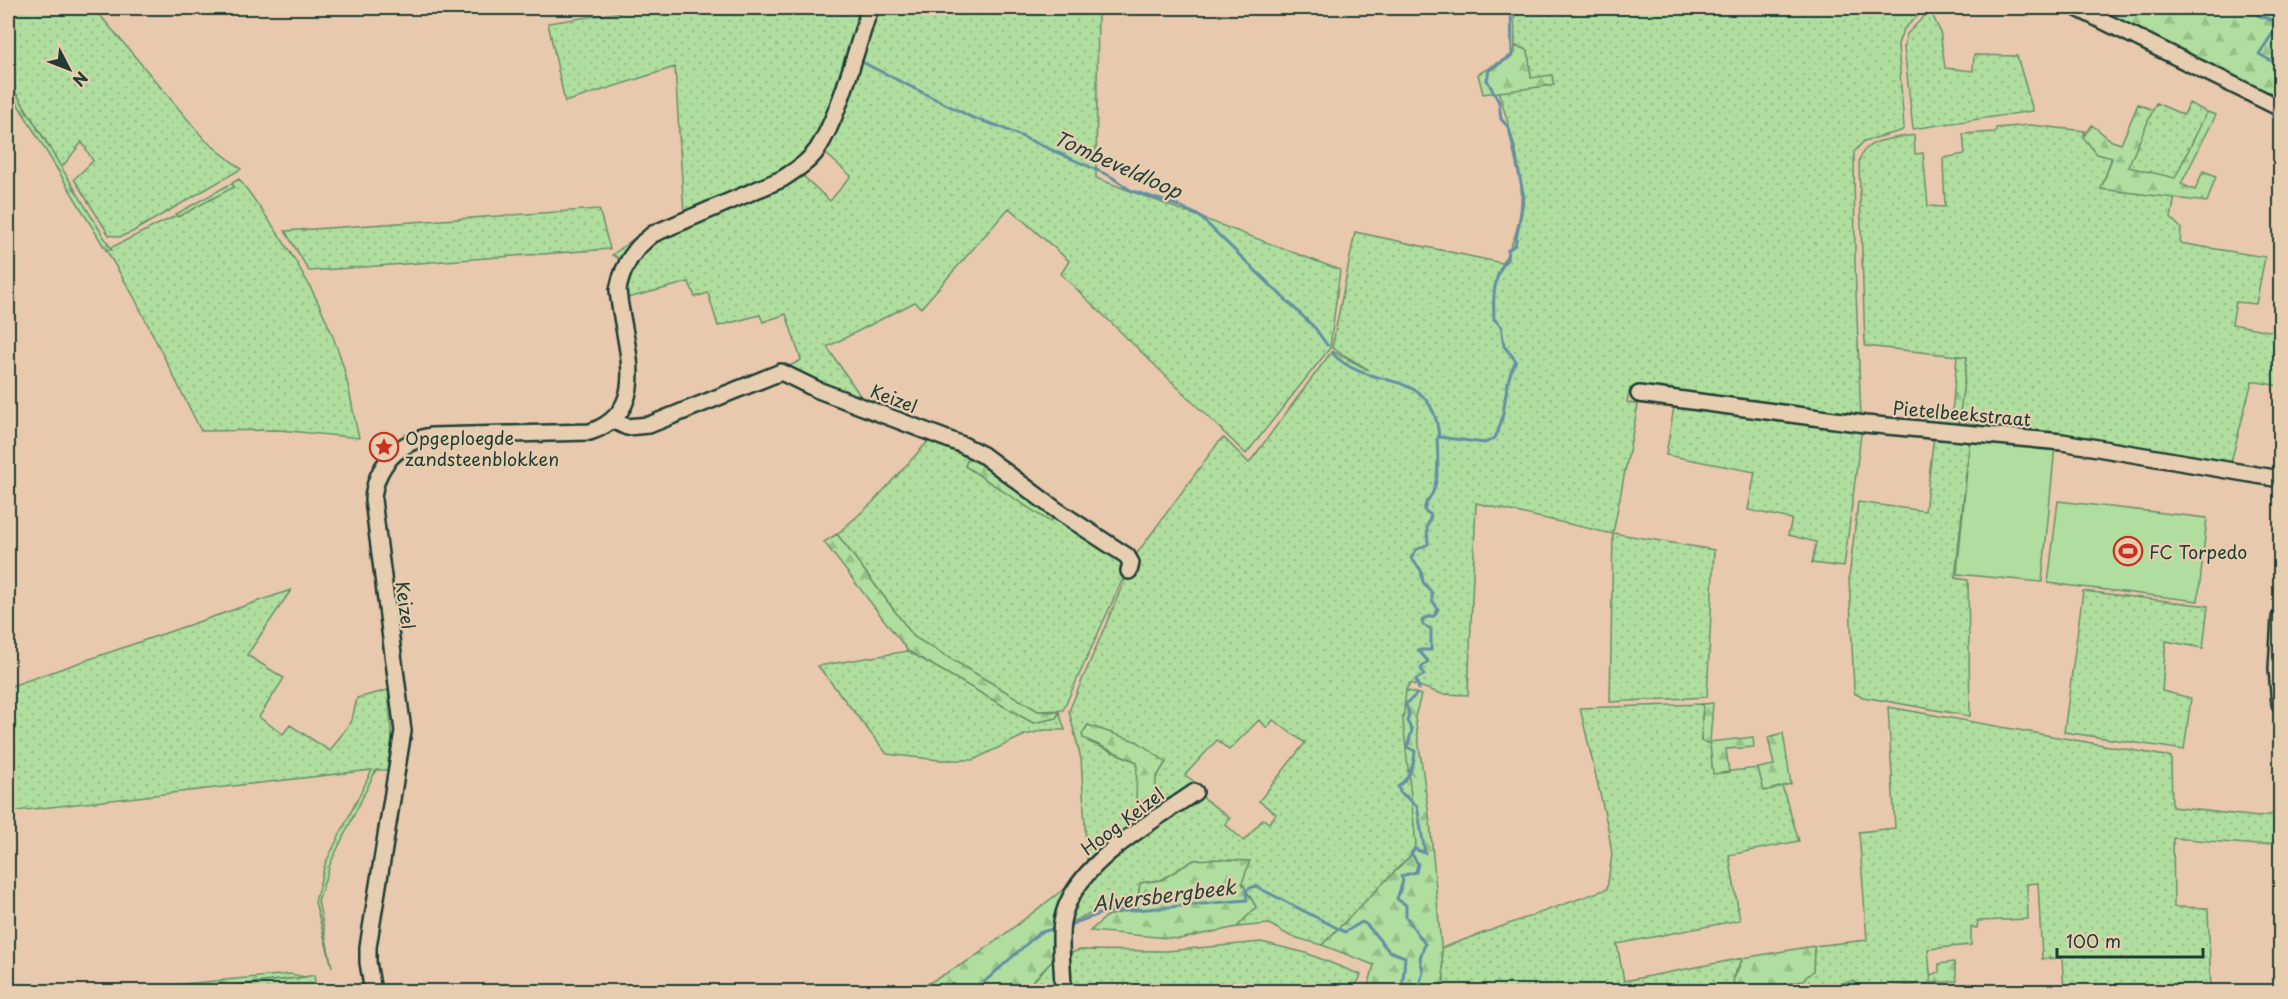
<svg xmlns="http://www.w3.org/2000/svg" width="2288" height="999" viewBox="0 0 2288 999" font-family="'Playpen Sans',sans-serif">
	<defs>
		<pattern id="grass-dots" width="8" height="8" patternUnits="userSpaceOnUse" patternTransform="scale(1.5)"><rect width="8" height="8" fill="#afde9e"/><path d="M2 2h.1M6 6h.1" fill="none" stroke="#96bf89" stroke-width="1.8" stroke-linecap="round"/></pattern>
		<pattern id="forest-firs" width="22" height="20" patternUnits="userSpaceOnUse" patternTransform="scale(1.5)"><rect width="22" height="20" fill="#afde9e"/><path d="M5 1l3.5 6h-7zM16 11l3.5 6h-7z" fill="#96bf89"/></pattern>
	</defs>
	<rect width="100%" height="100%" fill="#e9c9ad"/>
	<filter id="ink" filterUnits="userSpaceOnUse"><feTurbulence type="fractalNoise" baseFrequency=".0167" numOctaves="2"/><feDisplacementMap in="SourceGraphic" scale="12" xChannelSelector="R" yChannelSelector="G"/><feConvolveMatrix kernelMatrix="1 2 1 2 8 2 1 2 1" color-interpolation-filters="sRGB"/></filter>
	<g filter="url(#ink)">
		<path fill="url(#grass-dots)" stroke="#678e69" stroke-width="1.5" fill-rule="evenodd" d="M 8,8 L 94,8 L 205,140 L 241,169 L 132,232 L 120,237 L 109,235 L 74,179 L 93,161 L 82,142 L 62,167 L 11,85 L 8,73 Z
			M 649,8 L 1098,8 L 1096,178 L 1340,270 L 1330,348 L 1246,454 L 1061,274 L 1069,261 L 1009,208 L 921,308 L 915,302 L 827,347 L 866,404 L 818,386 L 784,369 L 801,360 L 786,314 L 763,322 L 760,315 L 718,326 L 708,293 L 695,297 L 689,282 L 624,299 C 626,270 637,252 661,236 L 802,175 L 830,201 L 851,176 L 824,152 L 855,69 L 845,65 C 828,100 824,137 795,166 L 654,229 L 641,237 L 622,260 L 612,255 L 644,231 L 684,214 L 675,67 L 565,102 L 548,23 Z
			M 1514,8 L 1926,8 L 1903,30 L 1898,44 L 1904,128 L 1901,131 L 1864,141 L 1854,152 L 1855,265 L 1861,419 L 1630,388 L 1627,402 L 1638,405 L 1613,533 L 1714,550 L 1707,697 L 1610,702 L 1613,534 L 1476,503 L 1468,695 L 1442,694 L 1410,683 L 1406,690 L 1416,843 L 1412,854 L 1322,945 L 1290,936 L 1269,924 L 1237,927 L 1256,907 L 1242,883 L 1249,861 L 1194,860 L 1161,880 L 1140,883 L 1137,909 L 1101,909 L 1069,923 L 1069,910 L 1095,869 L 1198,794 L 1230,818 L 1225,824 L 1244,841 L 1263,819 L 1269,823 L 1276,814 L 1259,801 L 1305,743 L 1273,720 L 1267,728 L 1259,720 L 1229,750 L 1217,740 L 1185,775 L 1199,785 L 1090,862 L 1087,859 L 1081,759 L 1069,711 L 1135,556 L 1220,440 L 1224,438 L 1249,463 L 1332,351 L 1369,370 L 1332,348 L 1355,232 L 1502,263 C 1538,205 1516,150 1498,90 L 1554,85 L 1531,78 L 1528,50 L 1515,46 ZM 1088,725 L 1166,762 L 1156,778 L 1137,800 L 1137,762 L 1089,742 L 1082,734 Z
			M 1930,10 L 1940,31 L 1945,68 L 1973,71 L 1974,55 L 2017,56 L 2033,111 L 1913,129 L 1904,47 L 1907,34 Z
			M 2156,103 L 2184,115 L 2189,103 L 2207,112 L 2175,179 L 2127,167 Z
			M 2030,125 L 2085,131 L 2083,137 L 2112,157 L 2101,189 L 2175,196 L 2171,218 L 2181,228 L 2180,243 L 2265,257 L 2256,304 L 2236,302 L 2232,324 L 2280,333 L 2280,386 L 2252,381 L 2230,466 L 1958,428 L 1967,357 L 1865,346 L 1859,164 C 1861,138 1894,139 1914,135 L 1915,154 L 1923,153 L 1928,206 L 1945,207 L 1943,158 L 1965,154 L 1963,134 L 1996,132 L 1996,128 Z
			M 239,179 C 280,233 317,288 339,353 C 349,380 352,410 359,438 L 279,430 L 201,431 L 133,295 L 106,250 L 234,187 L 232,183 Z
			M 599,209 L 610,249 L 309,271 L 285,231 Z
			M 1675,401 L 1862,426 L 1844,567 L 1812,563 L 1816,542 L 1788,535 L 1792,519 L 1748,510 L 1755,472 L 1666,455 Z
			M 1934,435 L 1970,438 L 1955,578 L 1968,580 L 1970,716 L 1863,697 L 1855,694 L 1854,690 L 1849,577 L 1858,502 L 1925,511 Z
			M 933,436 L 971,452 L 965,466 L 1050,521 L 1055,513 L 1121,556 L 1126,572 L 1063,710 L 1038,711 L 914,637 L 837,534 L 872,503 Z
			M 291,590 L 247,655 L 284,678 L 259,717 L 283,734 L 290,725 L 330,751 L 352,720 L 357,698 L 388,690 L 392,739 L 387,770 L 376,770 L 331,862 L 318,901 L 332,967 L 315,902 L 325,864 L 372,770 L 8,812 L 8,687 Z
			M 2083,591 L 2208,606 L 2203,648 L 2166,641 L 2162,691 L 2191,698 L 2184,750 L 2064,732 Z
			M 908,651 L 1033,723 L 1056,718 L 1059,712 L 1065,730 L 1045,730 L 1025,735 L 973,760 L 939,760 L 887,754 L 818,666 Z
			M 1703,704 L 1701,741 L 1710,744 L 1713,773 L 1758,768 L 1764,790 L 1782,786 L 1799,841 L 1729,855 L 1740,920 L 1617,944 L 1624,981 L 1743,958 L 1733,977 L 1813,971 L 1814,946 L 1867,940 L 1859,832 L 1895,828 L 1888,707 L 2171,757 L 2172,807 L 2258,817 L 2280,813 L 2280,842 L 2258,845 L 2173,838 L 2174,907 L 2208,908 L 2211,991 L 2064,991 L 2062,958 L 2042,959 L 2038,883 L 2027,884 L 2028,919 L 1978,921 L 1977,928 L 1971,928 L 1971,945 L 1928,949 L 1931,983 L 1861,991 L 1853,981 L 1826,987 L 1820,992 L 1445,991 L 1441,948 L 1607,889 L 1612,854 L 1608,828 L 1580,708 Z
			M 1261,942 L 1306,953 L 1361,975 L 1353,992 L 1023,992 L 1055,958 L 1080,950 L 1167,951 Z
			M 314,975 L 316,991 L 186,992 L 305,977 Z"/>
		<path fill="url(#forest-firs)" stroke="#678e69" stroke-width="1.5" d="M 2093,8 L 2272,9 L 2280,22 L 2280,100 Z
			M 1515,46 L 1528,50 L 1531,78 L 1552,75 L 1554,85 L 1483,94 L 1478,74 L 1515,53 Z
			M 8,73 L 11,85 L 112,250 L 106,250 L 8,88 Z
			M 2138,104 L 2153,110 L 2128,167 L 2175,178 L 2207,112 L 2216,115 L 2181,184 L 2195,190 L 2203,171 L 2216,176 L 2207,202 L 2101,189 L 2112,158 L 2097,154 L 2083,137 L 2092,125 L 2112,141 L 2121,144 Z
			M 232,183 L 234,187 L 178,217 L 176,214 Z
			M 1957,356 L 1967,357 L 1958,428 L 1920,425 L 1923,412 L 1952,413 Z
			M 971,452 L 1055,513 L 1050,522 L 965,466 Z
			M 837,534 L 914,637 L 1038,711 L 1059,712 L 1056,718 L 1033,723 L 908,651 L 824,542 Z
			M 1406,690 L 1421,695 L 1415,717 L 1430,822 L 1445,991 L 1367,991 L 1374,965 L 1322,945 L 1412,854 L 1416,844 L 1403,721 Z
			M 1713,703 L 1710,742 L 1753,737 L 1754,747 L 1726,749 L 1729,772 L 1713,774 L 1710,744 L 1701,741 L 1703,704 Z
			M 1088,725 L 1138,742 L 1166,762 L 1156,778 L 1155,800 L 1136,801 L 1137,762 L 1083,738 L 1082,734 Z
			M 1783,733 L 1791,784 L 1764,791 L 1758,768 L 1774,765 L 1768,737 Z
			M 1212,859 L 1250,861 L 1242,883 L 1256,907 L 1237,927 L 1179,939 L 1090,931 L 1107,916 L 1137,909 L 1140,883 L 1161,880 L 1194,860 Z
			M 1064,889 L 1068,894 L 1055,958 L 1023,991 L 913,992 L 973,958 Z
			M 1814,946 L 1813,971 L 1802,981 L 1745,991 L 1736,987 L 1733,981 L 1743,958 Z
			M 1954,962 L 1957,981 L 1931,983 L 1931,975 L 1939,972 L 1939,964 Z
			M 291,974 L 305,977 L 186,991 L 143,991 L 141,988 Z
			M 1853,981 L 1861,991 L 1820,991 L 1825,987 Z"/>
		<path fill="#afde9e" stroke="#678e69" stroke-width="1.5" d="M 1970,438 L 2055,446 L 2042,582 L 1957,574 Z
			M 2058,501 L 2207,518 L 2198,601 L 2048,583 Z"/>
		<g fill="none" stroke-linecap="round" stroke-linejoin="round">
			<path stroke="#638fa4" stroke-width="3" d="M 2197,8 L 2250,12 L 2274,21 L 2275,30 L 2259,54 L 2280,66
				M 860,61 L 973,118 L 998,126 L 1110,176 L 1130,190 L 1176,205 L 1198,215 L 1315,328 L 1327,345
				M 1333,354 C 1371,393 1433,364 1439,437
				M 1419,689 L 1416,679 L 1424,675 L 1421,668 L 1428,661 L 1418,650 L 1431,650 L 1431,629 L 1423,625 L 1422,621 L 1424,618 L 1434,616 L 1438,609 L 1432,600 L 1432,593 L 1423,582 L 1421,570 L 1411,558 L 1416,550 L 1428,544 L 1427,528 L 1431,515 L 1424,510 C 1426,498 1432,498 1434,489 C 1439,473 1438,456 1437,439 L 1439,437 L 1485,443 L 1495,438 C 1508,414 1502,385 1516,361 L 1504,346 L 1501,326 L 1494,319 C 1493,298 1493,275 1507,259 L 1508,250 L 1515,245 L 1524,197 L 1509,128 L 1501,119 L 1499,102 L 1487,80 L 1489,70 L 1512,56 L 1511,8
				M 1416,695 L 1406,704 L 1409,715 L 1407,721 L 1412,730 L 1407,747 L 1415,751 C 1414,765 1409,779 1398,786 L 1400,792 L 1417,806 L 1425,853 L 1415,849 L 1411,853 L 1418,864 L 1416,872 L 1401,876 L 1403,881 L 1397,899 L 1406,905 L 1406,917 L 1425,944 L 1420,958 L 1423,972 L 1417,992
				M 1069,925 L 1102,913 L 1247,900 L 1246,890 L 1255,886 L 1345,932 L 1362,922 L 1367,925 L 1389,951 L 1405,957 L 1402,992
				M 973,992 L 1039,933 L 1055,928"/>
			<g stroke="#1f3d34" stroke-width="20">
				<path id="minor" d="M 2077,8 L 2280,108
					M 1639,394 L 1865,424 L 2062,442 L 2280,479
					M 612,420 L 627,427 L 649,425 L 781,372 L 818,390 L 963,445 L 983,455 L 1055,509 L 1127,556 L 1131,563 L 1129,571
					M 2280,618 L 2277,669 L 2280,704
					M 373,992 L 368,962 L 368,947 L 403,731 L 373,500 C 375,466 399,441 432,436 L 590,432 C 655,410 622,340 618,290 C 622,268 634,248 653,234 L 782,179 C 794,171 808,163 817,150 C 840,115 856,49 870,8
					M 1063,992 C 1063,969 1059,943 1062,922 C 1072,864 1151,823 1195,792"/>
			</g>
			<use href="#minor" stroke="#e8ceb0" stroke-width="15"/>
		</g>
	</g>
	<defs>
		<g id="sight-ring" transform="scale(1.5)"><circle r="9.5" fill="#e8ceb0" stroke="#c8321e" stroke-width="1.5"/><path d="M0-6L1.8-2.2L6-1.7L2.9 1.2L3.7 5.4L0 3.3L-3.7 5.4L-2.9 1.2L-6-1.7L-1.8-2.2Z" fill="#c8321e"/></g>
		<g id="stadium-ring" transform="scale(1.5)"><circle r="9.5" fill="#e8ceb0" stroke="#c8321e" stroke-width="1.5"/><path d="M0-5a6.5 5 0 1 0 0 10a6.5 5 0 1 0 0-10ZM-3.5-1.8h7v3.6h-7Z" fill="#c8321e"/></g>
	</defs>
	<g fill-rule="evenodd">
		<use href="#sight-ring" x="384" y="447"/>
		<use href="#stadium-ring" x="2128" y="551"/>
	</g>
	<g text-anchor="middle" dominant-baseline="central" stroke-width="4.5" stroke-linejoin="round" paint-order="stroke">
		<g font-size="18" fill="#1f3d34" stroke="#e8ceb0">
			<text transform="translate(894 398) rotate(21)">Keizel</text>
			<text transform="translate(1962 413) rotate(5)">Pietelbeekstraat</text>
			<text transform="translate(406 605) rotate(83)">Keizel</text>
			<text transform="translate(1122 821) rotate(-37)">Hoog Keizel</text>
		</g>
		<g font-size="18" fill="#1f3d34" stroke="#e8ceb0" text-anchor="start">
			<text x="405" y="437">Opgeploegde<tspan x="405" dy="21">zandsteenblokken</tspan></text>
			<text x="2149" y="551">FC Torpedo</text>
		</g>
		<g font-size="20" font-style="italic" fill="#25443d" stroke="#e8ceb0">
			<text transform="translate(1118 164) rotate(24)">Tombeveldloop</text>
			<text transform="translate(1164 895) rotate(-7)">Alversbergbeek</text>
		</g>
	</g>
	<rect width="2288" height="999" fill="none" stroke="#e8ceb0" stroke-width="30"/>
	<rect x="15" y="15" width="2258" height="969" fill="none" stroke="#1f3d34" stroke-width="2" filter="url(#ink)"/>
	<g transform="translate(69 69) rotate(132)" stroke="#e8ceb0" stroke-width="4.5" paint-order="stroke">
	<path d="M0-4.5L10 22L0 15L-10 22Z" fill="#1f3d34"/>
	<text y="-9" font-size="16" font-weight="bold" text-anchor="middle" fill="#1f3d34">N</text>
	</g>
	<path d="M2057 948v9h146v-9" fill="none" stroke="#1f3d34" stroke-width="3"/>
	<text x="2066" y="948" font-size="18" fill="#1f3d34" stroke="#e8ceb0" stroke-width="4.5" paint-order="stroke">100 m</text>
</svg>
